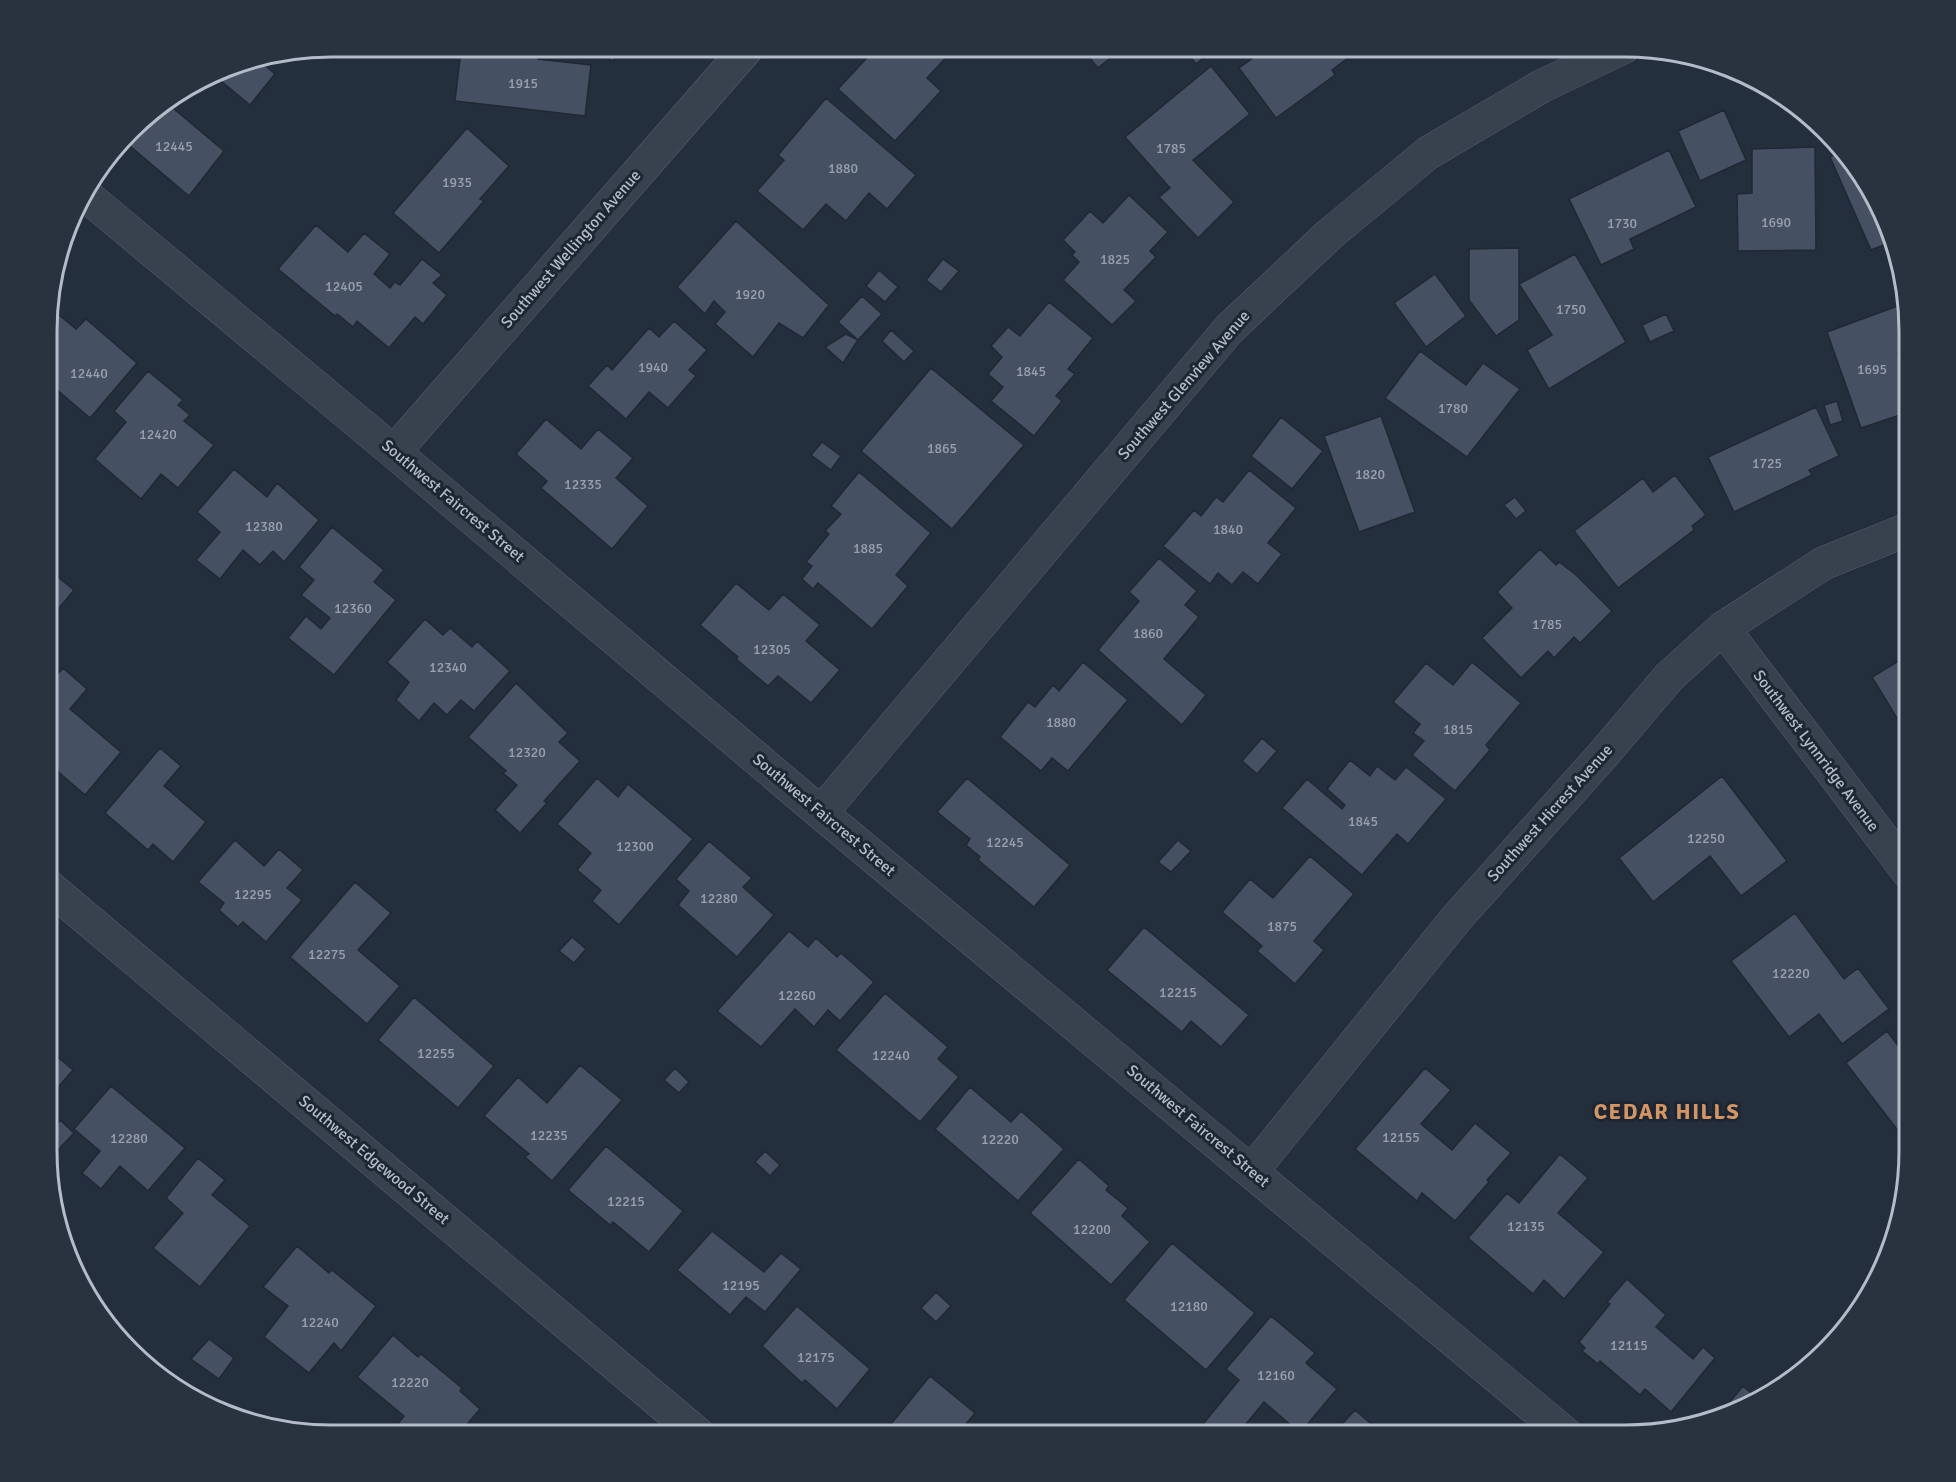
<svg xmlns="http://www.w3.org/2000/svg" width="1956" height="1482" viewBox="0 0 1956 1482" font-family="Signika,sans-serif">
	<rect width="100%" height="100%" fill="#242f3e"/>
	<path fill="#455162" stroke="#1f2835" stroke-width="1.5" d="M 477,47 L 540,47 L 538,59 L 591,65 L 585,116 L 455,101 L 461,50 L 477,52 Z
		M 595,47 L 625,47 L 612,61 Z
		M 877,47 L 956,47 L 927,78 L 941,91 L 895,141 L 838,89 Z
		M 1100,47 L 1110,47 L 1116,53 L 1098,68 L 1089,57 Z
		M 1188,47 L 1202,47 L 1208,54 L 1196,64 L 1184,49 Z
		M 1268,47 L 1363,47 L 1332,70 L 1335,75 L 1276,118 L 1239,68 Z
		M 1397,47 L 1421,47 L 1403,57 Z
		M 267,57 L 262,63 L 275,74 L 250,105 L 215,76 L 239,62 Z
		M 1211,66 L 1250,114 L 1193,160 L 1234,202 L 1198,238 L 1159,197 L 1170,188 L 1125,137 Z
		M 826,98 L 916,175 L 887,209 L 869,193 L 846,221 L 826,204 L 803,230 L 757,191 L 784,160 L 778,155 Z
		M 167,103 L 224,151 L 189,196 L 124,141 L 144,117 Z
		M 1724,110 L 1746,160 L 1700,181 L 1678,131 Z
		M 467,128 L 509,166 L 480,199 L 484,201 L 439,253 L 393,213 Z
		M 1815,147 L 1816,250 L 1738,251 L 1737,194 L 1752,193 L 1752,149 Z
		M 1669,150 L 1696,207 L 1630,239 L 1634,249 L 1601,265 L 1569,199 Z
		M 1840,152 L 1880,205 L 1889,243 L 1871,250 L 1830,157 Z
		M 1129,195 L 1168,232 L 1150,251 L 1156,257 L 1124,290 L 1136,301 L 1112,325 L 1063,280 L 1079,262 L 1072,255 L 1075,252 L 1063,240 L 1090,211 L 1103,223 Z
		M 736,221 L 829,305 L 803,338 L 779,323 L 753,357 L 715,324 L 725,312 L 714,301 L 705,314 L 677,287 Z
		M 316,225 L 348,252 L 364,233 L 390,254 L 374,274 L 390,288 L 395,282 L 400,285 L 422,259 L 442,275 L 433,283 L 447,295 L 423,324 L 415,317 L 389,348 L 357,321 L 353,327 L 337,314 L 335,316 L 278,269 Z
		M 1519,248 L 1519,320 L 1496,336 L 1469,300 L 1469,249 Z
		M 1575,254 L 1626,342 L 1549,389 L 1527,350 L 1552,335 L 1519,284 Z
		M 943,259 L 959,271 L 941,292 L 926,280 Z
		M 879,270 L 898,287 L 885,302 L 866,286 Z
		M 1435,274 L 1466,316 L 1426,347 L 1394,303 Z
		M 862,296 L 882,314 L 858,340 L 838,322 Z
		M 1049,302 L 1093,338 L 1068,369 L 1075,374 L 1056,396 L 1062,401 L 1034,436 L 991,401 L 1003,387 L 988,374 L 1002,357 L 991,346 L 1008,327 L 1020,336 Z
		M 1903,304 L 1909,330 L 1909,349 L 1898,353 L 1909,385 L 1909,412 L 1861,428 L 1827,332 Z
		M 53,310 L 76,329 L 86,319 L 137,363 L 90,418 L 49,383 L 49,315 Z
		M 1666,314 L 1674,331 L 1650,342 L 1642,325 Z
		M 674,321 L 707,350 L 689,370 L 696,376 L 668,408 L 649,392 L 626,419 L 588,386 L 607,365 L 612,370 L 649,328 L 659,337 Z
		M 891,330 L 914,351 L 904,362 L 882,341 Z
		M 846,334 L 858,340 L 843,363 L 825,347 Z
		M 1420,351 L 1466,385 L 1483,363 L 1520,389 L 1467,457 L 1385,398 Z
		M 931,368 L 1024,445 L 952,529 L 861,451 Z
		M 148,371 L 183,400 L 178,405 L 190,415 L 184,421 L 214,445 L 178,488 L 161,474 L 141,499 L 95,459 L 126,422 L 114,411 Z
		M 1837,401 L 1843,421 L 1830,425 L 1824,405 Z
		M 1816,407 L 1839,456 L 1809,470 L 1812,475 L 1734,512 L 1708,457 Z
		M 1381,416 L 1415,512 L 1359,532 L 1324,436 Z
		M 1281,417 L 1323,451 L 1292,489 L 1251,456 Z
		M 546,419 L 581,449 L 598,429 L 633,458 L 616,478 L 648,506 L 612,549 L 541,488 L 547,481 L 516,454 Z
		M 822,442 L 841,456 L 831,470 L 811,455 Z
		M 234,469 L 267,497 L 277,483 L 319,520 L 284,562 L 273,551 L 260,565 L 243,550 L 220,579 L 196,560 L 220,532 L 197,512 Z
		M 1249,470 L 1296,508 L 1268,543 L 1282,554 L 1258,584 L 1243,572 L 1232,585 L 1218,573 L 1210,584 L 1163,546 L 1194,510 L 1201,516 L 1216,497 L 1223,502 Z
		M 859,472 L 931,533 L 896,575 L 908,586 L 872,629 L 818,583 L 813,589 L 802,579 L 812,566 L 806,562 L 829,534 L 825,531 L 841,514 L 831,506 Z
		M 1675,475 L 1706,515 L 1692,526 L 1694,530 L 1618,588 L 1574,531 L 1643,478 L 1653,492 Z
		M 1515,497 L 1526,511 L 1516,519 L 1504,505 Z
		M 332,527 L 384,570 L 374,582 L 396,600 L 334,675 L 288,638 L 306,616 L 321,629 L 330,618 L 301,595 L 314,580 L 299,567 Z
		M 1540,549 L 1556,565 L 1559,562 L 1575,574 L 1612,611 L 1580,643 L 1574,637 L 1554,658 L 1548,651 L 1521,678 L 1482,638 L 1512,608 L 1497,592 Z
		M 1159,558 L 1197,591 L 1185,605 L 1199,617 L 1164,659 L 1206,695 L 1182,725 L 1098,650 L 1139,601 L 1129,592 Z
		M 48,569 L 74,590 L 55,613 L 48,608 Z
		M 736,583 L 769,610 L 783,594 L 820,625 L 806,641 L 840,670 L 811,703 L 778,676 L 768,686 L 736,659 L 738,657 L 700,625 Z
		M 425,619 L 443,635 L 450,628 L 472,647 L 477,641 L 510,671 L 474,711 L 461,700 L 447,715 L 434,703 L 419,721 L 396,700 L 409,682 L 387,662 Z
		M 1909,639 L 1909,720 L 1901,725 L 1872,677 L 1907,656 L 1900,645 Z
		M 1083,662 L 1128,700 L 1068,771 L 1052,758 L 1041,771 L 1000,737 L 1028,702 L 1035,707 L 1053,685 L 1059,691 Z
		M 1472,662 L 1521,703 L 1486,745 L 1490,750 L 1455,791 L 1412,755 L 1424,741 L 1413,733 L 1420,724 L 1393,702 L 1426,663 L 1453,685 Z
		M 63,668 L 87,689 L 70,709 L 121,752 L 85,795 L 48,763 L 48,685 Z
		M 516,683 L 568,733 L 559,742 L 580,761 L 544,801 L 547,803 L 520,833 L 495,810 L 517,785 L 503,773 L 506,771 L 468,737 Z
		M 1262,738 L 1277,751 L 1257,774 L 1242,761 Z
		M 160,748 L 181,766 L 164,786 L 206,822 L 173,862 L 153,844 L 148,850 L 105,813 Z
		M 1350,760 L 1370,776 L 1377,766 L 1395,780 L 1406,767 L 1446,799 L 1408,844 L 1397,834 L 1362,875 L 1282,808 L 1307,779 L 1342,809 L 1345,805 L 1327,789 Z
		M 1722,776 L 1787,861 L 1741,896 L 1710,856 L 1653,902 L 1619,858 Z
		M 597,778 L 618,797 L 628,784 L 693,839 L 619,925 L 592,901 L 601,890 L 577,870 L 591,853 L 557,824 Z
		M 967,778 L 1070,865 L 1034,907 L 978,860 L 980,857 L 966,845 L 970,839 L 937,812 Z
		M 235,840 L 264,866 L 279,849 L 303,870 L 287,888 L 302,900 L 266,942 L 243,922 L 238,927 L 219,910 L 224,903 L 198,882 Z
		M 1178,840 L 1191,851 L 1171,872 L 1158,862 Z
		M 709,841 L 752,878 L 743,887 L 774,915 L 737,957 L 678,905 L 689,891 L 676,879 Z
		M 1310,856 L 1354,894 L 1314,941 L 1324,950 L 1295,984 L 1257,951 L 1262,946 L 1222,912 L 1250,879 L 1273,898 Z
		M 355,882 L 391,913 L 358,950 L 400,986 L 367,1024 L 290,957 Z
		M 1795,913 L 1844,979 L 1858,968 L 1889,1009 L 1842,1044 L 1819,1014 L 1789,1037 L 1731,961 Z
		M 1144,927 L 1249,1015 L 1221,1047 L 1191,1021 L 1182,1032 L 1107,970 Z
		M 789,931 L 808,947 L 816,938 L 837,957 L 841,953 L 874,982 L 840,1021 L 828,1010 L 814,1027 L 795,1009 L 761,1047 L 717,1011 Z
		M 572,937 L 586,949 L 574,963 L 559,951 Z
		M 885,993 L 948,1047 L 938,1059 L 959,1077 L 920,1122 L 836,1050 Z
		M 414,997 L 494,1066 L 458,1108 L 378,1040 Z
		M 1887,1031 L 1909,1060 L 1909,1145 L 1846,1063 Z
		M 47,1048 L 73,1070 L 47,1100 Z
		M 580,1065 L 622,1100 L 552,1181 L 525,1157 L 529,1154 L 484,1116 L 518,1077 L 547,1103 Z
		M 675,1068 L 689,1082 L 679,1093 L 664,1080 Z
		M 1425,1068 L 1451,1090 L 1421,1124 L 1452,1150 L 1475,1123 L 1511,1153 L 1487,1180 L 1489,1182 L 1455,1221 L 1422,1193 L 1417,1201 L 1355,1149 Z
		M 111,1086 L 185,1148 L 148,1191 L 120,1166 L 101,1189 L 82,1173 L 100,1151 L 74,1129 Z
		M 970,1087 L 1011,1122 L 1021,1111 L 1064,1149 L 1018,1201 L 935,1129 Z
		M 60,1120 L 74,1133 L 57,1151 L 47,1143 L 47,1135 Z
		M 606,1146 L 683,1211 L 649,1252 L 613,1222 L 610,1225 L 568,1190 Z
		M 765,1151 L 780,1165 L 770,1176 L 755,1162 Z
		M 1560,1154 L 1588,1178 L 1558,1213 L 1604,1252 L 1564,1299 L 1544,1280 L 1533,1294 L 1468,1238 L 1507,1193 L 1519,1203 Z
		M 198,1158 L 225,1180 L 212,1195 L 250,1226 L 200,1287 L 153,1248 L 183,1213 L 166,1198 Z
		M 1079,1159 L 1109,1186 L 1106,1190 L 1128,1208 L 1122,1216 L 1150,1242 L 1111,1285 L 1030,1213 Z
		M 712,1231 L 764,1272 L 781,1253 L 801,1269 L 765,1312 L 746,1297 L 730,1315 L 677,1270 Z
		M 1172,1243 L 1255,1313 L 1206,1370 L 1124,1300 Z
		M 297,1246 L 329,1273 L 332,1270 L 376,1306 L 341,1351 L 334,1343 L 309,1373 L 264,1337 L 288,1306 L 263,1287 Z
		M 1627,1279 L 1666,1315 L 1656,1327 L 1693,1359 L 1703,1347 L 1715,1358 L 1671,1412 L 1645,1389 L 1640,1395 L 1600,1361 L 1598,1364 L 1582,1351 L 1585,1348 L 1579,1342 L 1610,1304 L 1607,1302 Z
		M 936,1292 L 951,1306 L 936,1322 L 921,1308 Z
		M 797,1306 L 870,1369 L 837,1409 L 805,1380 L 802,1383 L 762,1346 Z
		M 1271,1316 L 1315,1353 L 1306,1363 L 1337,1389 L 1300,1433 L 1264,1402 L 1237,1435 L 1217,1435 L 1203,1424 L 1239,1380 L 1226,1369 Z
		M 393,1335 L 418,1357 L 421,1354 L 462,1388 L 460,1391 L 480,1409 L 458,1435 L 389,1435 L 404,1416 L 357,1377 Z
		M 209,1339 L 234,1358 L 219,1379 L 191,1359 Z
		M 930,1376 L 975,1413 L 957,1435 L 882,1435 Z
		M 1743,1386 L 1759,1400 L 1751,1406 L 1720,1414 Z
		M 1355,1410 L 1384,1435 L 1391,1427 L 1400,1435 L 1332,1435 Z"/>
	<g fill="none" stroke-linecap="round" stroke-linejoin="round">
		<g stroke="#565f6c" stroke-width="34">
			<path id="minor" d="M 83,193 L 394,452 L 821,813 L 1567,1435
				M 394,452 L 748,47
				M 1723,628 L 1909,873
				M 821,813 L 1229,329 L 1330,234 L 1428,153 L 1542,86 L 1624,47
				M 48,886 L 699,1435
				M 1252,1171 L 1455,920 L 1601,757 L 1669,677 L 1723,628 L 1824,563 L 1909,529"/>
		</g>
		<use href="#minor" stroke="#38414e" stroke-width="33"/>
	</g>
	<g text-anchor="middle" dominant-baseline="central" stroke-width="6" stroke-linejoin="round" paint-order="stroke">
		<g font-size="14" fill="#98a1af">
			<text x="523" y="83">1915</text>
			<text x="174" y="146">12445</text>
			<text x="1171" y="148">1785</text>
			<text x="843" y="168">1880</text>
			<text x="457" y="182">1935</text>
			<text x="1776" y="222">1690</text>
			<text x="1622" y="223">1730</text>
			<text x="1115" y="259">1825</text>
			<text x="344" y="286">12405</text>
			<text x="750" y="294">1920</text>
			<text x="1571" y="309">1750</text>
			<text x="653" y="367">1940</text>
			<text x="1872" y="369">1695</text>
			<text x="1031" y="371">1845</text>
			<text x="89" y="373">12440</text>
			<text x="1453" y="408">1780</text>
			<text x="158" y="434">12420</text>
			<text x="942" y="448">1865</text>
			<text x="1767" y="463">1725</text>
			<text x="1370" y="474">1820</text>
			<text x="583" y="484">12335</text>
			<text x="264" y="526">12380</text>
			<text x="1228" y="529">1840</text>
			<text x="868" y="548">1885</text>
			<text x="353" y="608">12360</text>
			<text x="1547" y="624">1785</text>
			<text x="1148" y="633">1860</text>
			<text x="772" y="649">12305</text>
			<text x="448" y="667">12340</text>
			<text x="1061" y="722">1880</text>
			<text x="1458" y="729">1815</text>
			<text x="527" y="752">12320</text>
			<text x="1363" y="821">1845</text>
			<text x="1706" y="838">12250</text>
			<text x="1005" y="842">12245</text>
			<text x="635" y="846">12300</text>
			<text x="253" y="894">12295</text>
			<text x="719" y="898">12280</text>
			<text x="1282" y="926">1875</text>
			<text x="327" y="954">12275</text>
			<text x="1791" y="973">12220</text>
			<text x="1178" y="992">12215</text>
			<text x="797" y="995">12260</text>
			<text x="436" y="1053">12255</text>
			<text x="891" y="1055">12240</text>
			<text x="549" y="1135">12235</text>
			<text x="1401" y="1137">12155</text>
			<text x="129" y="1138">12280</text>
			<text x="1000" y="1139">12220</text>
			<text x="626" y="1201">12215</text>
			<text x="1526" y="1226">12135</text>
			<text x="1092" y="1229">12200</text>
			<text x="741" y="1285">12195</text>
			<text x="1189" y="1306">12180</text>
			<text x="320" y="1322">12240</text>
			<text x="1629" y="1345">12115</text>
			<text x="816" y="1357">12175</text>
			<text x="1276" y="1375">12160</text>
			<text x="410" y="1382">12220</text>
		</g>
		<g font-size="16" fill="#b4bcc9" stroke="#1d2633">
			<text transform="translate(571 249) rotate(-49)">Southwest Wellington Avenue</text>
			<text transform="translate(1184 385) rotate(-49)">Southwest Glenview Avenue</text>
			<text transform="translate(453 501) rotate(40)">Southwest Faircrest Street</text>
			<text transform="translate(1816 751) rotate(53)">Southwest Lynnridge Avenue</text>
			<text transform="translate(1550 813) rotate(-48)">Southwest Hicrest Avenue</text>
			<text transform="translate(824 815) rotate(40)">Southwest Faircrest Street</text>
			<text transform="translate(1198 1126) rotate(40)">Southwest Faircrest Street</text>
			<text transform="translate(374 1160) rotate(40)">Southwest Edgewood Street</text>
		</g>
		<g font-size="22" font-weight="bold" letter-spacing="1.5" fill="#d59563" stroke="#1d2633">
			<text x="1667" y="1111">CEDAR HILLS</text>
		</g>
	</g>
	<path d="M0 0H1956V1482H0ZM331 57H1625A274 274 0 0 1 1899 331V1151A274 274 0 0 1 1625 1425H331A274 274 0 0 1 57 1151V331A274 274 0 0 1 331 57Z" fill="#29323f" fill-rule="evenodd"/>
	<path fill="none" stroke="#b4bcc9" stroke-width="3" d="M331 57H1625A274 274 0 0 1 1899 331V1151A274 274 0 0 1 1625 1425H331A274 274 0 0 1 57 1151V331A274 274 0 0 1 331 57Z"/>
</svg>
